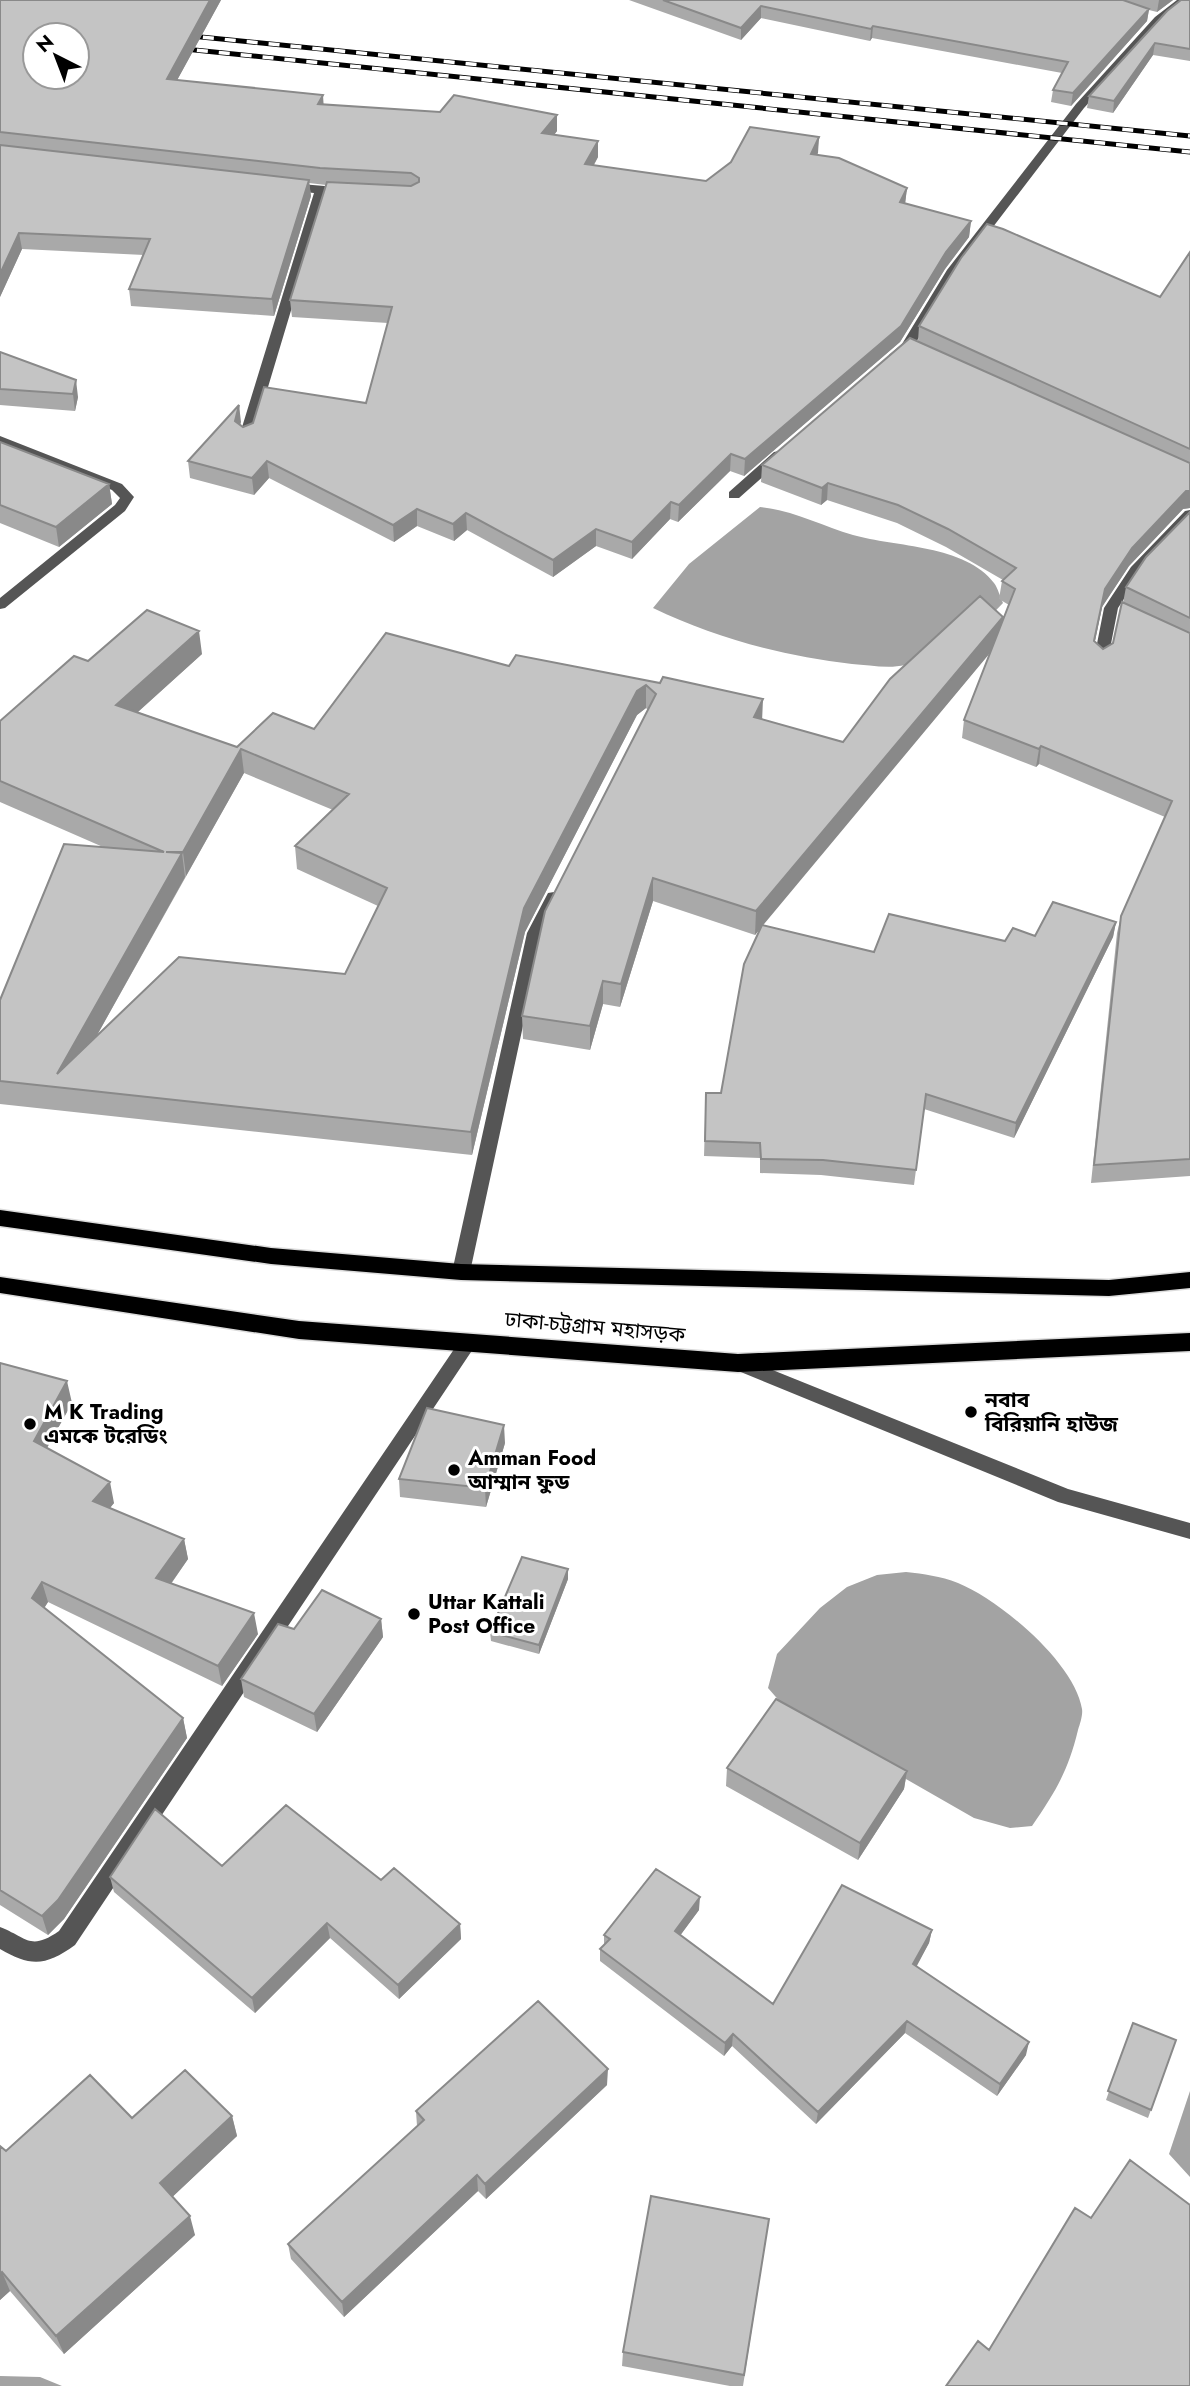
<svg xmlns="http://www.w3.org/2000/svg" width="1190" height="2386" viewBox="0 0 1190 2386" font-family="Jost,'Noto Sans Bengali',sans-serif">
	<rect width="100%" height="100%" fill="#fff"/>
	<path fill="#a3a3a3" d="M 760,507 C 793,510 822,526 853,535 C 895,547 966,545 994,583 C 998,588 1000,597 1003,603 C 978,630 941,657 905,665 C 889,669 868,665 852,664 C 783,656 715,638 653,608 L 689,564 Z
		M 906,1572 C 924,1574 940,1576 958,1583 C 1000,1600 1075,1663 1082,1709 C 1083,1715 1080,1724 1078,1730 C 1068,1771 1056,1791 1032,1826 L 1010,1828 L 974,1818 L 789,1712 L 768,1688 L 777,1654 L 820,1608 L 847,1587 L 877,1575 Z
		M 1190,2091 L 1190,2177 L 1169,2154 Z
		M 0,2376 L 40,2377 L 62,2386 L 0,2386 Z"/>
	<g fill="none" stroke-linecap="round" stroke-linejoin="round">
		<g stroke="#dbdbdb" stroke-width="3">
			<path id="highway" d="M 0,1210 L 271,1248 L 461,1264 L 1109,1280 L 1190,1272 L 1190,1288 L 1109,1296 L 461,1280 L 271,1264 L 0,1226 Z
				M 0,1277 L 299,1321 L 738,1354 L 1190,1333 L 1190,1351 L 738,1372 L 299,1339 L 0,1293 Z"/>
		</g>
		<path fill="#555" fill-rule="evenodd" d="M 1177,0 L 1190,0 L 1163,21 L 1084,108 L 957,274 L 912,349 L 901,358 L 891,358 L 889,355 L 902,344 L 947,270 L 1076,104 L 1155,17 Z
			M 289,183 L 348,188 L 354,192 L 348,196 L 326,194 L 253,437 L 246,441 L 239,437 L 314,193 L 285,190 L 285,184 Z
			M 0,436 L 122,484 L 134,497 L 125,511 L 5,608 L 0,609 L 0,598 L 115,505 L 120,498 L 112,490 L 0,445 Z
			M 779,451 L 786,455 L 784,458 L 739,498 L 729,498 L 729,492 L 774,452 Z
			M 1190,510 L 1190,522 L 1141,573 L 1118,608 L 1108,659 L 1101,664 L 1096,662 L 1094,659 L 1104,608 L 1131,567 L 1185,511 Z
			M 554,892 L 562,897 L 543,933 L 470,1272 L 467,1277 L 455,1277 L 452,1272 L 527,933 L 548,893 Z
			M 469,1334 L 475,1336 L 478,1341 L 475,1346 L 75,1945 C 46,1966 31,1967 0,1949 L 0,1927 C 28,1938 30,1951 59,1931 L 463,1336 Z
			M 738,1356 L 1068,1489 L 1190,1523 L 1190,1539 L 1058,1502 L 731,1368 L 729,1363 L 731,1358 Z"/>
		<use href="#highway" fill="#000" fill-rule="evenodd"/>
		<g stroke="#000" stroke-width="5">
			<path id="rail" d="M 181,35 L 1190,136
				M 175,48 L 1190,152"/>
		</g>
		<use href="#rail" stroke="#fff" stroke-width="3.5" stroke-dasharray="11" stroke-linecap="butt"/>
	</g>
	<path fill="#a9a9a9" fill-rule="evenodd" d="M 0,0 L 221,0 L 177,80 L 323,104 L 557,131 L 554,135 L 598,157 L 594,165 L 706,181 L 819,137 L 817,155 L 907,188 L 905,204 L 971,221 L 969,237 L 945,269 L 900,342 L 744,476 L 730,471 L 678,522 L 670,519 L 632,559 L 596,546 L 553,577 L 467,530 L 454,541 L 417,526 L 394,542 L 269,478 L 254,495 L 190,478 L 188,461 L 239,405 L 240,425 L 243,427 L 366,403 L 388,323 L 292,317 L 290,300 L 326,185 L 309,183 L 311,196 L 274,316 L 131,306 L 129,289 L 144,255 L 22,249 L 0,297 Z
		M 629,0 L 1173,0 L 1157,12 L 1149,10 L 1147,21 L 1071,106 L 1051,102 L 1053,90 L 1062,73 L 872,38 L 870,41 L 761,18 L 741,40 Z
		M 1190,0 L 1190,61 L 1153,55 L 1113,113 L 1087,108 L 1089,96 Z
		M 1190,252 L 1190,508 L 1183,509 L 1129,566 L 1102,607 L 1095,641 L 1103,649 L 1113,643 L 1123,603 L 1126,587 L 1190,511 L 1190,1176 L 1091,1183 L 1117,933 L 1121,916 L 1165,817 L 1039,764 L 1036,767 L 962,738 L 964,720 L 992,650 L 762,925 L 874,952 L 1005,941 L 1116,922 L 1113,937 L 1014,1138 L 924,1109 L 914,1185 L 821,1175 L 760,1173 L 760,1158 L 704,1156 L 706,1093 L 721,1093 L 762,926 L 755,935 L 653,901 L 620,1007 L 603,1004 L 590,1050 L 523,1039 L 522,1016 L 648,710 L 646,708 L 637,715 L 525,932 L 472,1155 L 0,1104 L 0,1000 L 103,847 L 0,802 L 0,721 L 88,661 L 202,654 L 138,712 L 237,747 L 314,729 L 509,666 L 660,683 L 762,720 L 843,742 L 1003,617 L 1002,624 L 1009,605 L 999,599 L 1002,581 L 1003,580 L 946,547 L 897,523 L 827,500 L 821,505 L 761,482 L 762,465 L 918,341 L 919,326 L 1160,297 ZM 244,773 L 333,810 L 295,846 L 297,869 L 378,906 L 345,974 L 96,1037 Z
		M 0,352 L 78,397 L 75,411 L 0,405 Z
		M 0,442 L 109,484 L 112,504 L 59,547 L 0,523 Z
		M 0,1363 L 72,1403 L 47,1448 L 114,1503 L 110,1508 L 184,1539 L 188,1559 L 171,1584 L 258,1634 L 222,1686 L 48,1602 L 44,1608 L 183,1718 L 187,1738 L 64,1919 L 48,1935 L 0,1905 Z
		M 505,1443 L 486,1507 L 400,1497 L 399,1479 Z
		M 568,1569 L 568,1579 L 539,1654 L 491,1641 L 490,1632 Z
		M 381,1619 L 383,1637 L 317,1732 L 244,1697 L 241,1679 L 294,1629 Z
		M 727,1768 L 907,1771 L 904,1789 L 858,1860 L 726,1786 Z
		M 222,1866 L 381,1880 L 460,1924 L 461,1939 L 399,1999 L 330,1938 L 255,2013 L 114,1892 L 110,1877 Z
		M 699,1910 L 680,1935 L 773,2004 L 932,1930 L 929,1943 L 916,1966 L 1026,2055 L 997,2096 L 905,2033 L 816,2124 L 732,2046 L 724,2056 L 600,1961 L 600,1949 L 604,1945 L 604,1935 Z
		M 1133,2023 L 1176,2040 L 1148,2118 L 1106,2100 Z
		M 607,2085 L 486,2199 L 478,2191 L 344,2317 L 291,2259 L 288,2244 L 417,2126 L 416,2111 Z
		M 232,2116 L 237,2136 L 172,2197 L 195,2235 L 64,2354 L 10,2291 L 0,2300 L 0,2146 L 6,2151 L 132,2118 Z
		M 769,2219 L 743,2386 L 730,2386 L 622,2366 L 623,2352 Z"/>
	<path fill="#898989" d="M 210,0 L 221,0 L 169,95 L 167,79 Z
		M 1159,0 L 1173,0 L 1157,12 Z
		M 761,6 L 761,18 L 741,40 L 741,28 Z
		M 1149,9 L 1147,21 L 1071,106 L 1073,93 Z
		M 873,26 L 872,38 L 870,41 L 871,29 Z
		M 1155,43 L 1153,55 L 1113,113 L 1114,101 Z
		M 323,95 L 324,111 L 318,104 Z
		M 557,115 L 557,131 L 543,149 L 542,133 Z
		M 819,137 L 818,153 L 810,170 L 811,154 Z
		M 598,141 L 598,157 L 585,180 L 585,164 Z
		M 309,180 L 311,196 L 274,316 L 272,299 Z
		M 907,188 L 905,204 L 900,202 Z
		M 971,221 L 969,237 L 945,269 L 900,342 L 744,476 L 745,459 Z
		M 19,233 L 22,249 L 0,297 L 0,274 Z
		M 76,380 L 78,397 L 75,411 L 73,394 Z
		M 239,405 L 241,422 L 237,438 L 235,421 Z
		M 731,454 L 730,471 L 678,522 L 679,505 Z
		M 267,461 L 269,478 L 254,495 L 252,478 Z
		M 828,483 L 827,500 L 821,505 L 822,488 Z
		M 109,484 L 112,504 L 59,547 L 56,527 Z
		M 1186,491 L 1190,491 L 1190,508 L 1183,509 L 1129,566 L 1102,607 L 1091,658 L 1105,589 L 1132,548 Z
		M 671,502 L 670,519 L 632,559 L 632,542 Z
		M 417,509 L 417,526 L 394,542 L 393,525 Z
		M 466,513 L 467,530 L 454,541 L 453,524 Z
		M 596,529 L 596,546 L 553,577 L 553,560 Z
		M 1003,617 L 1000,641 L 755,935 L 756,911 Z
		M 199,631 L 202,654 L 120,728 L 116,705 Z
		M 646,685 L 646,708 L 637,715 L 525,932 L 472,1155 L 471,1132 L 524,908 L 637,691 Z
		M 763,699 L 762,722 L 754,717 Z
		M 1041,746 L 1039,764 L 1036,767 L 1039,749 Z
		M 241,749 L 244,773 L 186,876 L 183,852 Z
		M 182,853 L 185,877 L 67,1089 L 57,1074 Z
		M 653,878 L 653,901 L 620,1007 L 621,984 Z
		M 1116,922 L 1113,937 L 1014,1138 L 1016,1123 Z
		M 603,981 L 603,1004 L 590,1050 L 590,1026 Z
		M 67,1381 L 72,1403 L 39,1462 L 34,1441 Z
		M 504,1425 L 505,1443 L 486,1507 L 485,1488 Z
		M 110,1482 L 114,1503 L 98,1522 L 93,1501 Z
		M 184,1539 L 188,1559 L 160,1599 L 156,1578 Z
		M 568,1569 L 568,1579 L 539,1654 L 539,1645 Z
		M 42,1582 L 48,1602 L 38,1618 L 32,1598 Z
		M 254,1613 L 258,1634 L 222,1686 L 218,1666 Z
		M 381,1619 L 383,1637 L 317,1732 L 314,1714 Z
		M 183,1718 L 187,1738 L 64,1919 L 48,1935 L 42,1916 Z
		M 907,1771 L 904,1789 L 858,1860 L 860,1843 Z
		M 700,1897 L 699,1910 L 674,1944 L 675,1931 Z
		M 327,1923 L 330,1938 L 255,2013 L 252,1998 Z
		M 460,1924 L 461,1939 L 399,1999 L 398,1985 Z
		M 932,1930 L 929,1943 L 911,1977 L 913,1964 Z
		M 907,2021 L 905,2033 L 816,2124 L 818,2112 Z
		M 733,2034 L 732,2046 L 724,2056 L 725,2043 Z
		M 1029,2042 L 1026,2055 L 997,2096 L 1000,2084 Z
		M 608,2069 L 607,2085 L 486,2199 L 485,2184 Z
		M 232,2116 L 237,2136 L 166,2203 L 160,2183 Z
		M 477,2175 L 478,2191 L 344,2317 L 342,2302 Z
		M 190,2216 L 195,2235 L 64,2354 L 56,2336 Z
		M 2,2272 L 10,2291 L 0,2300 L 0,2274 Z"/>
	<path fill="#c4c4c4" stroke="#898989" stroke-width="2" fill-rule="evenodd" d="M 0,0 L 210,0 L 167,79 L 323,95 L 318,104 L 440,112 L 454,95 L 557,115 L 542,133 L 598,141 L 585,164 L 706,181 L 731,162 L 750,127 L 819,137 L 811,154 L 839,158 L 907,188 L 900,202 L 971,221 L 946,252 L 901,326 L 745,459 L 731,454 L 679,505 L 671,502 L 632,542 L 596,529 L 553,560 L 466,513 L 453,524 L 417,509 L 393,525 L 267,461 L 252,478 L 188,461 L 239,405 L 235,421 L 243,427 L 253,423 L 264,387 L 366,403 L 392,307 L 290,300 L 327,182 L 411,186 L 419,182 L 419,178 L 411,173 L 320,168 L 0,132 ZM 35,35 L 77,35 L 77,77 L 35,77 Z
		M 663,0 L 1123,0 L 1149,9 L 1073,93 L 1053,90 L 1068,62 L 873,26 L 871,29 L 761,6 L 741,28 Z
		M 1181,0 L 1190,0 L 1190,49 L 1155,43 L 1114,101 L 1089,96 L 1167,11 Z
		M 0,145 L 309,180 L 272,299 L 129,289 L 150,239 L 19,233 L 0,274 Z
		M 987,224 L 1003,229 L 1160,297 L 1190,252 L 1190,449 L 919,326 L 961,258 Z
		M 910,338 L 1190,463 L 1190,491 L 1186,491 L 1132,548 L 1105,589 L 1094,641 L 1103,649 L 1113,643 L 1122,602 L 1190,633 L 1190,1159 L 1094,1165 L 1121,916 L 1172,801 L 1041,746 L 1039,749 L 964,720 L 1015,589 L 1002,581 L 1016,568 L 948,529 L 898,505 L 828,483 L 822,488 L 762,465 Z
		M 0,352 L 76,380 L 73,394 L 0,389 Z
		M 0,442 L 109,484 L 56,527 L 0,505 Z
		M 1190,512 L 1190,618 L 1126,587 L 1146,557 Z
		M 980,596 L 1003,617 L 756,911 L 653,878 L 621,984 L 603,981 L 590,1026 L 522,1016 L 545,911 L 656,694 L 646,685 L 637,691 L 524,908 L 471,1132 L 0,1081 L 0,1000 L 64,844 L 164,852 L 0,781 L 0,721 L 74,656 L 88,661 L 147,610 L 199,631 L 116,705 L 237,747 L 273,713 L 314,729 L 386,633 L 509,666 L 516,655 L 660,683 L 663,677 L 763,699 L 754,717 L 843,742 L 890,679 ZM 241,749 L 349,794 L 295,846 L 387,888 L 345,974 L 179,957 L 57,1074 L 182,853 L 166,852 L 183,852 Z
		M 1053,902 L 1116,922 L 1016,1123 L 926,1094 L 916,1170 L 823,1160 L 761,1159 L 760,1143 L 705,1141 L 706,1093 L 721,1093 L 744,964 L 762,925 L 874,952 L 889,914 L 1005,941 L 1013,928 L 1035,936 Z
		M 0,1363 L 67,1381 L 34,1441 L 110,1482 L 93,1501 L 184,1539 L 156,1578 L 254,1613 L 218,1666 L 42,1582 L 32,1598 L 183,1718 L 58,1900 L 42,1916 L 0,1890 Z
		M 427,1408 L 504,1425 L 485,1488 L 399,1479 Z
		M 522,1557 L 568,1569 L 539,1645 L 490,1632 Z
		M 322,1590 L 381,1619 L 314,1714 L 241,1679 L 278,1624 L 294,1629 Z
		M 776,1699 L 907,1771 L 860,1843 L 727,1768 Z
		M 286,1805 L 381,1880 L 394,1868 L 460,1924 L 398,1985 L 327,1923 L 252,1998 L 110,1877 L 155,1809 L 222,1866 Z
		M 656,1869 L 700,1897 L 675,1931 L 773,2004 L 842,1885 L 932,1930 L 913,1964 L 1029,2042 L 1000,2084 L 907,2021 L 818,2112 L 733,2034 L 725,2043 L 600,1949 L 610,1939 L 604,1935 Z
		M 538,2001 L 608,2069 L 485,2184 L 477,2175 L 342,2302 L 288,2244 L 424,2120 L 416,2111 Z
		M 1133,2023 L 1176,2040 L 1151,2110 L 1108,2091 Z
		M 185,2070 L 232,2116 L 160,2183 L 190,2216 L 56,2336 L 2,2272 L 0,2274 L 0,2146 L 6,2151 L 90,2075 L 132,2118 Z
		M 1130,2160 L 1190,2205 L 1190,2386 L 946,2386 L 978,2341 L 989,2350 L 1075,2208 L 1091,2218 Z
		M 651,2196 L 769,2219 L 744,2375 L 623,2352 Z"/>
	<g fill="#000" stroke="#fff" stroke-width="2.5">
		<circle cx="971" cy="1412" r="7"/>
		<circle cx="30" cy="1424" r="7"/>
		<circle cx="454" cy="1470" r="7"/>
		<circle cx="414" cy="1614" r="7"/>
	</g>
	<g text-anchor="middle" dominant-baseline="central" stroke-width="6" stroke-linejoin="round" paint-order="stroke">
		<g font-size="21" fill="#000" stroke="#fff">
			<text transform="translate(595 1327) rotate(5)">ঢাকা-চট্টগ্রাম মহাসড়ক</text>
		</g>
		<g font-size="21" font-weight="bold" fill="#000" stroke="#fff" text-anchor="start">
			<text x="985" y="1400">নবাব<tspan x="985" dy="24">বিরিয়ানি হাউজ</tspan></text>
			<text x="44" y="1412">M K Trading<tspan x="44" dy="24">এমকে টরেডিং</tspan></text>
			<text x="468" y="1458">Amman Food<tspan x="468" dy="24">আম্মান ফুড</tspan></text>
			<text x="428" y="1602">Uttar Kattali<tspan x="428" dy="24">Post Office</tspan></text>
		</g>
	</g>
	<g transform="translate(56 56) rotate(318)"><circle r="33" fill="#ffffff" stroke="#999999" stroke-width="2"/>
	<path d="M0-5L12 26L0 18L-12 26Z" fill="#000000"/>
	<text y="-10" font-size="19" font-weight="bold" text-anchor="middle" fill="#000000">N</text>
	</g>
</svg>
